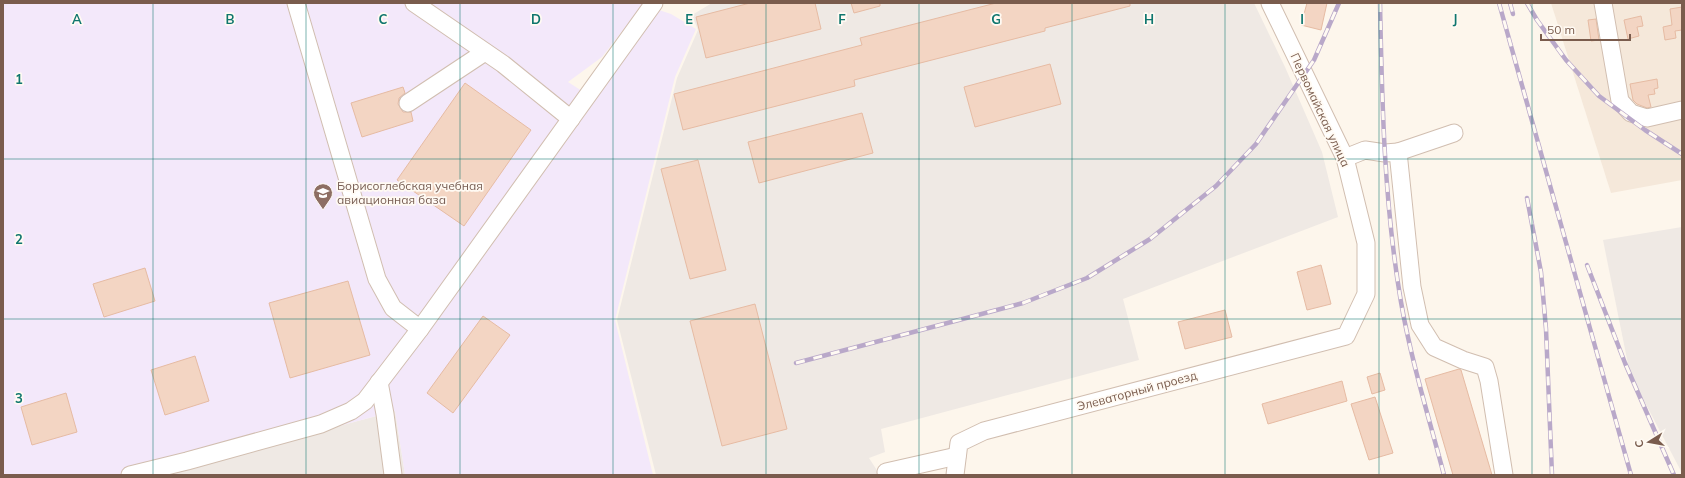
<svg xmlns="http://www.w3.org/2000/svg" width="1685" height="478" viewBox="0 0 1685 478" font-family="Mulish,sans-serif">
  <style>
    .residential { fill: #f5e8da }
    .industrial { fill: #efe9e4 }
    .education { fill: #f3e8fa }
    .building { fill: #f3d5c3; stroke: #e6bba3 }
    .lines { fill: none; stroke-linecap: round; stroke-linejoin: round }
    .minor-casing { stroke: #d1beb0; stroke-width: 19 }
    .minor { stroke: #fff; stroke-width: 17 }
    .rail-casing { stroke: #b9a8c9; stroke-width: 4.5 }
    .rail { stroke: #fffaf3; stroke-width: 3; stroke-dasharray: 9; stroke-linecap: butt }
    .grid { fill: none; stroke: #0f766e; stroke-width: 1; stroke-opacity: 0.55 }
    .labels { text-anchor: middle; stroke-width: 3.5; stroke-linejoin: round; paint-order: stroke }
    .street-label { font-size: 12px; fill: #7a5c4d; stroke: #fffaf3 }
    .education-label { font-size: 12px; fill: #785e54; stroke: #fffaf3; text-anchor: start }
    .grid-label { font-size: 13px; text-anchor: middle; font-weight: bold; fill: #0f766e; stroke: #fffaf3; stroke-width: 3.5; stroke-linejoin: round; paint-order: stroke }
  </style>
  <rect width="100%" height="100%" fill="#fdf6ec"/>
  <polygon class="residential" points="1551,3 1682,3 1682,180 1611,193"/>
  <g class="industrial">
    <polygon points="712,3 1254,3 1285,67 1322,152 1338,217 1123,299 1139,360 881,429 885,452 869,458 880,475 656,475 617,320 677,78 698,30 692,15"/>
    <polygon points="1682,227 1682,473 1630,374 1603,240"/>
    <polygon points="395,411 405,475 158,475"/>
  </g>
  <polygon class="education" points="3,3 644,3 602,57 568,82 582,91 659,10 671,14 696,29 675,77 615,320 653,475 405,475 395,411 158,475 3,475"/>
  <g class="building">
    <polygon points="750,3 815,3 821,29 706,58 696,17"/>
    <polygon points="851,3 880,3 880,6 854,13"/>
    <polygon points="996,3 1130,3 1130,6 1045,28 1045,31 854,80 855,86 683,130 674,94 862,45 860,38"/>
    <polygon points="1307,3 1327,3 1321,30 1301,25"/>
    <polygon points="1682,7 1682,30 1675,31 1676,38 1665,40 1663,27 1672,25 1670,9"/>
    <polygon points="1641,16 1643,26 1637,27 1639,36 1628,39 1624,20"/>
    <polygon points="1596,19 1599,40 1591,41 1588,20"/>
    <polygon points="1050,64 1061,104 975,127 964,87"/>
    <polygon points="1657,79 1658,88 1654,89 1655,94 1648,95 1651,107 1647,108 1637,104 1633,100 1630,84"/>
    <polygon points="465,83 531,130 464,226 397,180"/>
    <polygon points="403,87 405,93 399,98 398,104 403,112 411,112 413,121 362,137 351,103"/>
    <polygon points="862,113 873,153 759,183 748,142"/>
    <polygon points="698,160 726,270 690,279 661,169"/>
    <polygon points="1321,265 1331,304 1307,310 1297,272"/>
    <polygon points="145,268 155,301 104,317 93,284"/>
    <polygon points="348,281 370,355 290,378 269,303"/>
    <polygon points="755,304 787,429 722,446 690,321"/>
    <polygon points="1225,310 1232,337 1185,349 1178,322"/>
    <polygon points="483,316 510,335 453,413 427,393"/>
    <polygon points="195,356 209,401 165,415 151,370"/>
    <polygon points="1459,369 1461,370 1492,475 1453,475 1425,379"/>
    <polygon points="1380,373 1385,390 1372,394 1367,377"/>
    <polygon points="1342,381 1347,401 1268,424 1262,404"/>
    <polygon points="66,393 77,432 32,445 21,407"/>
    <polygon points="1375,397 1393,453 1369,460 1351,404"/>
  </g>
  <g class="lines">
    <defs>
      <g id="minor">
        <polyline points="296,3 377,279 393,308 420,329"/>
        <polyline points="414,3 503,64 571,119"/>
        <polyline points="1603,3 1620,101 1631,113 1647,118 1682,110"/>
        <polyline points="408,103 485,52"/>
        <polyline points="1398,152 1454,133"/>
        <polyline points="1345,158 1365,150 1385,153 1398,152 1412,287 1420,325 1434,347 1463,360 1485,367 1489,381 1504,475"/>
        <polyline points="379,382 385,414 393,475"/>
        <polyline points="886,472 957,456"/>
        <polyline points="130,475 187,461 321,424 351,411 365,401 420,329 654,3"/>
        <polyline points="955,475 959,443 984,431 1346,336 1366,294 1366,243 1345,158 1270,3"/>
      </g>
    </defs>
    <use href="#minor" class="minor-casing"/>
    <use href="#minor" class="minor"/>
    <defs>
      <g id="rail">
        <path d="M1380,3C1382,103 1384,203 1401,302C1411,360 1429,418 1444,475"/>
        <polyline points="1499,3 1631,475"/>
        <polyline points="1510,3 1513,14"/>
        <polyline points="1527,3 1537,20 1566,60 1599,96 1645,130 1682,154"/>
        <polyline points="1527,198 1541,272 1546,329 1552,475"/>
        <polyline points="1587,265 1625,363 1674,475"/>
        <polyline points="796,363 1023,303 1087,278 1150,239 1216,186 1256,144 1314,60 1339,3"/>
      </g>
    </defs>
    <use href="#rail" class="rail-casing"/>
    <use href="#rail" class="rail"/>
  </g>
  <path class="grid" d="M153,3V475M306,3V475M460,3V475M613,3V475M766,3V475M919,3V475M1072,3V475M1225,3V475M1379,3V475M1532,3V475M3,159H1682M3,319H1682"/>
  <defs>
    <symbol id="university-pin" viewBox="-11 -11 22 30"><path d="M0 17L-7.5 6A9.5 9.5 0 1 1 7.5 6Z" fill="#8d6e63" stroke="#fffaf3"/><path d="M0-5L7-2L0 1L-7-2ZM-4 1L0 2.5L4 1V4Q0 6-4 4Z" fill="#fff"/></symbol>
  </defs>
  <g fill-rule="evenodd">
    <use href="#university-pin" x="312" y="182" width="22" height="30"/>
  </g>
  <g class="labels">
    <g class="street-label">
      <text transform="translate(1320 110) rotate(65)" y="4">Первомайская улица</text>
      <text transform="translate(1137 391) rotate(-15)" y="4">Элеваторный проезд</text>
    </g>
    <g class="education-label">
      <text x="337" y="190">Борисоглебская учебная<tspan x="337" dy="14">авиационная база</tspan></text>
    </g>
  </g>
  <g class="grid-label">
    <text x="77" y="24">A</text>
    <text x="230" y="24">B</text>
    <text x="383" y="24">C</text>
    <text x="536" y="24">D</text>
    <text x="689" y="24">E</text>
    <text x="842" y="24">F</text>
    <text x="996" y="24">G</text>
    <text x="1149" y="24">H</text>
    <text x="1302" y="24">I</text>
    <text x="1455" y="24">J</text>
    <text x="19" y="84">1</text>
    <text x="19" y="244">2</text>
    <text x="19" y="403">3</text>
  </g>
  <rect width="1685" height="478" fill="none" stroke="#7a5c4d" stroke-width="8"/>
  <g transform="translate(1649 442) rotate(259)" stroke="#fffaf3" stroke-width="3" paint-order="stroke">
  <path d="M0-3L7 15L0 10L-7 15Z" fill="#7a5c4d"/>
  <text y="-6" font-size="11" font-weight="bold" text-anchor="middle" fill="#7a5c4d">С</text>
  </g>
  <path d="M1541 34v6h89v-6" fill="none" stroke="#7a5c4d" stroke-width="2"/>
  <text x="1547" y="34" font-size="12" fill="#7a5c4d" stroke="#fffaf3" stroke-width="3" paint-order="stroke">50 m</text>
</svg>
